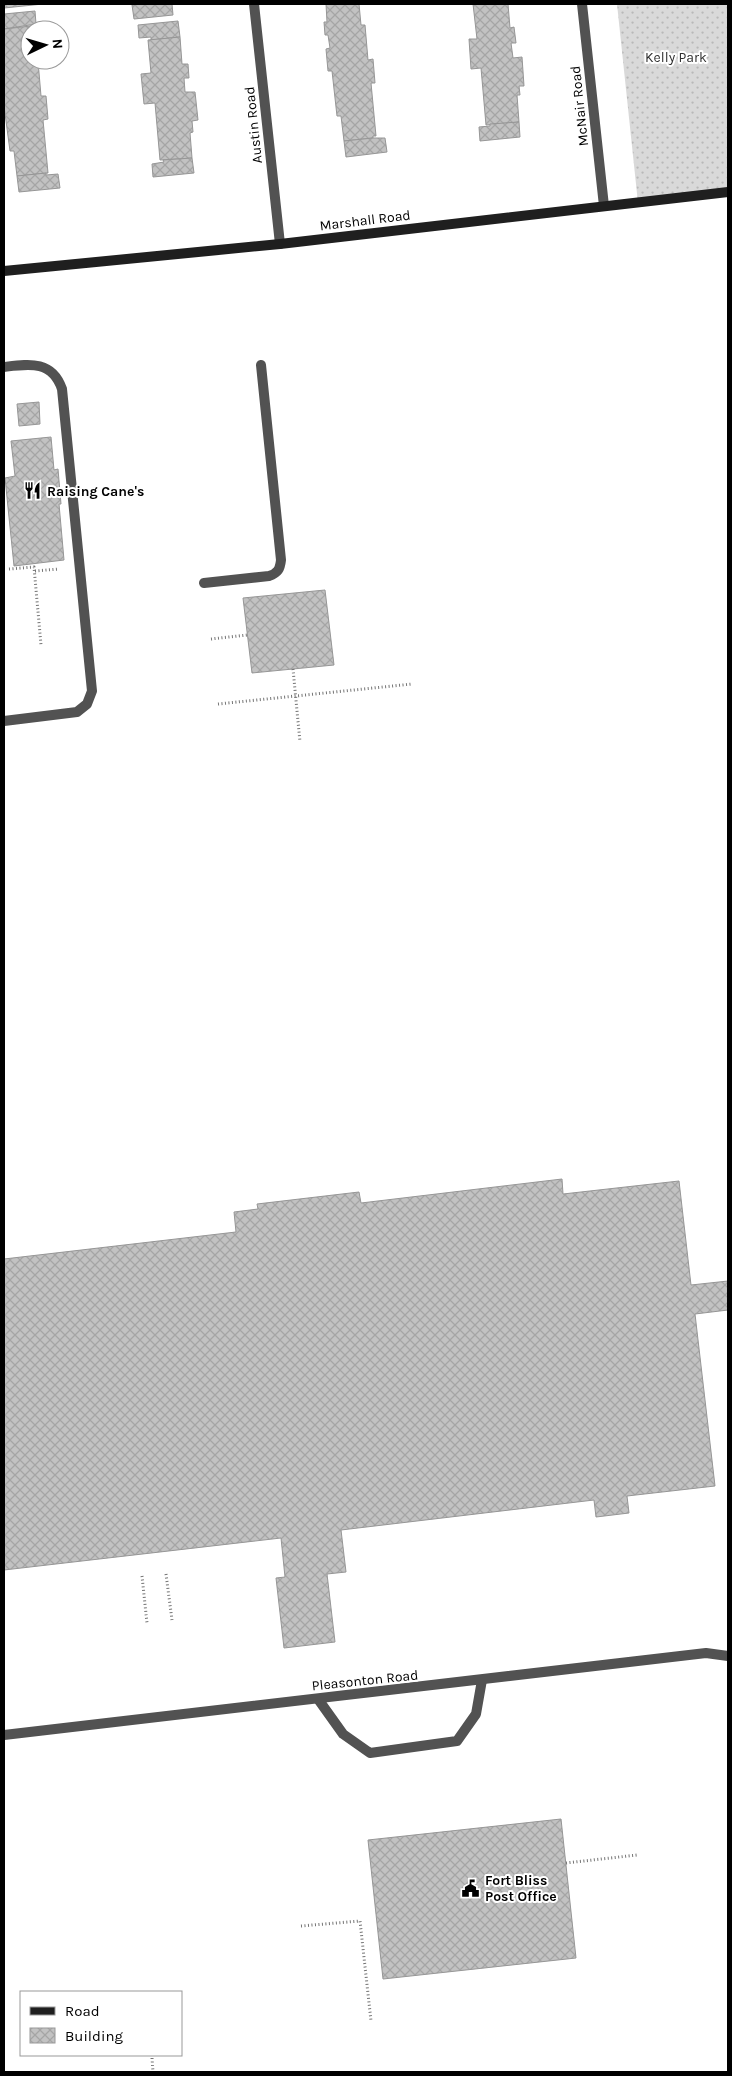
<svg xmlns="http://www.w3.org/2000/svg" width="732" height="2076" viewBox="0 0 732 2076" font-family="Karla,sans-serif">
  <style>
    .grass { fill: url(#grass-dots) }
    .building { fill: url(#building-cross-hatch); stroke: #969696 }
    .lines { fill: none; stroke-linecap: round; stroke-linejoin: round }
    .path { stroke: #747474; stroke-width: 3; stroke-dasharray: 1 2.5; stroke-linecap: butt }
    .lane { stroke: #525252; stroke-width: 10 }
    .street { stroke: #525252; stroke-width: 10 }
    .secondary { stroke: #1f1f1f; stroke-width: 10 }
    .labels { text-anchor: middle; stroke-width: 4; stroke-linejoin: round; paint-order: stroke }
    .park-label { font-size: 14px; fill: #303030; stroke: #fff }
    .street-label { font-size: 14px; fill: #000; stroke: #fff }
    .poi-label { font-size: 14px; font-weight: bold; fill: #000; stroke: #fff; text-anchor: start }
  </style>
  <defs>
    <pattern id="grass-dots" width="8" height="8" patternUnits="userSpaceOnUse" patternTransform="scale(1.25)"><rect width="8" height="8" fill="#d9d9d9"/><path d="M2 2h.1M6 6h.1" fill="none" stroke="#b8b8b8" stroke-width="1.8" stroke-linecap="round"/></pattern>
    <pattern id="building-cross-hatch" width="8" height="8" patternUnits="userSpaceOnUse" patternTransform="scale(1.25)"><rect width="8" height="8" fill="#c2c2c2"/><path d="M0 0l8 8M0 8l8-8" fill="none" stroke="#a5a5a5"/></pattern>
  </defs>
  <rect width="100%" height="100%" fill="#fff"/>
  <polygon class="grass" points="617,4 728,4 728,192 638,203"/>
  <g class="building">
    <polygon points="4,4 43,4 4,8"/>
    <polygon points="144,4 172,4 173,15 134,19 132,5"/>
    <polygon points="326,4 359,4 361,25 365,25 368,60 373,59 375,83 371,83 376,136 373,136 373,138 344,141 341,116 337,116 332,71 328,71 326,49 330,48 328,35 325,35 324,22 327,22"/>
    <polygon points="473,4 508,4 510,28 514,27 516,43 511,43 513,58 522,57 524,86 519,86 520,95 517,95 519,122 486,125 481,68 471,69 469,39 477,39"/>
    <polygon points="35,11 36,24 4,29 4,14"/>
    <polygon points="178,21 180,37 151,40 151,37 139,38 138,25"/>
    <polygon points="31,26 30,60 38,61 41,96 46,96 48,119 43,120 48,173 17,176 14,151 10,151 4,106 4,29"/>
    <polygon points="180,37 182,64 188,64 189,78 184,78 185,92 195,92 198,120 192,121 193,132 190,133 192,158 160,160 155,103 144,104 141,74 151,73 148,40"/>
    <polygon points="519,122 520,137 480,141 479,127 490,126 490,124"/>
    <polygon points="373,138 385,138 387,152 346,157 344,141"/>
    <polygon points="192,158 194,173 153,177 152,164 164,162 163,160"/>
    <polygon points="46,173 46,175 58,174 60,188 19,192 17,176"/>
    <polygon points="39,402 40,424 19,426 17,404"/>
    <polygon points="51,437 54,470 58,469 61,504 59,504 64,560 14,566 5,478 15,476 11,441"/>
    <polygon points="325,590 334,665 252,673 243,598"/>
    <polygon points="562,1179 563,1194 679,1181 691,1285 728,1281 728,1310 695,1314 715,1486 627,1496 629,1513 596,1517 594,1500 341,1530 346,1572 327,1574 335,1642 284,1648 276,1578 285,1577 281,1538 4,1570 4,1259 236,1232 234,1212 258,1209 257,1204 359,1192 361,1203"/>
    <polygon points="561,1819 576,1958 383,1979 368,1840"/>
  </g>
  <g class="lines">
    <g class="path">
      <polyline points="9,569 34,567 41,645"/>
      <polyline points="35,571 59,569"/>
      <polyline points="211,639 247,635"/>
      <polyline points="293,669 300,742"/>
      <polyline points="218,704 412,684"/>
      <polyline points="166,1574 172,1620"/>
      <polyline points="142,1576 147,1623"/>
      <polyline points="566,1863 637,1855"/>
      <polyline points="301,1926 360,1921 371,2021"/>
      <polyline points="152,2058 153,2072"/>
    </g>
    <g class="lane">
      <path d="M4,367C29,364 52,360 62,389L92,691L87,704L77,712L4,721"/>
      <path d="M204,583L269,576C278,573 280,569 281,560L261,365"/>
      <polyline points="318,1699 343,1734 370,1753 457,1741 476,1714 482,1680"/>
    </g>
    <g class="street">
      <polyline points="254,4 280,244"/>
      <polyline points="582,4 604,206"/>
      <polyline points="4,1735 706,1653 728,1656"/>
    </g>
    <polyline class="secondary" points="4,271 280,244 728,192"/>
  </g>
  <defs>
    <symbol id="restaurant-bare" viewBox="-9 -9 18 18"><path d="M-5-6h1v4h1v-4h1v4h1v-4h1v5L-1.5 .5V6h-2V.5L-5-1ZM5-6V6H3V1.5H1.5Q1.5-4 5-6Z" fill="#000" stroke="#fff" stroke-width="2.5" paint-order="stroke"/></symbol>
    <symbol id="civic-bare" viewBox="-9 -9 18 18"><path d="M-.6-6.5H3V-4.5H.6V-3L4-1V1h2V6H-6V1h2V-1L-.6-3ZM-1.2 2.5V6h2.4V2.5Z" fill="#000" stroke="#fff" stroke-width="2.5" paint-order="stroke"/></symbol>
  </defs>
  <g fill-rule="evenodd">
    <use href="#restaurant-bare" x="20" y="478" width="25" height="25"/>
    <use href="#civic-bare" x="458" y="1876" width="25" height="25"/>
  </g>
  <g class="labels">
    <g class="park-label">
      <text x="676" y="62">Kelly Park</text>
    </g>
    <g class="street-label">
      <text transform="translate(579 106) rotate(-96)" y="5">McNair Road</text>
      <text transform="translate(253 125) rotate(-96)" y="5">Austin Road</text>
      <text transform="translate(365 220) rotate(-7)" y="5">Marshall Road</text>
      <text transform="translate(365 1680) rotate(-6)" y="5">Pleasonton Road</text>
    </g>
    <g class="poi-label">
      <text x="47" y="496">Raising Cane's</text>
      <text x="485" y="1885">Fort Bliss<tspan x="485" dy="16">Post Office</tspan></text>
    </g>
  </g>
  <rect width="732" height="2076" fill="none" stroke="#000000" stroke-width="10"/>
  <rect x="20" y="1991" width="162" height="65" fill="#ffffff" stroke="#999999"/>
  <rect x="30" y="2007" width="25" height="8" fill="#1f1f1f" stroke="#999999"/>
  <text x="65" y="2016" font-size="15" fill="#000000">Road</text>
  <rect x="30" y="2028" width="25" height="15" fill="url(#building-cross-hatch)" stroke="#999999"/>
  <text x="65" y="2041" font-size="15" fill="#000000">Building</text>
  <g transform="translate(45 45) rotate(85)"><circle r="24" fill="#ffffff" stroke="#999999"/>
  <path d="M0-4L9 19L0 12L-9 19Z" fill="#000000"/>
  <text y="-8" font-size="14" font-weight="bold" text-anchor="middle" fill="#000000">N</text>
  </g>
</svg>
